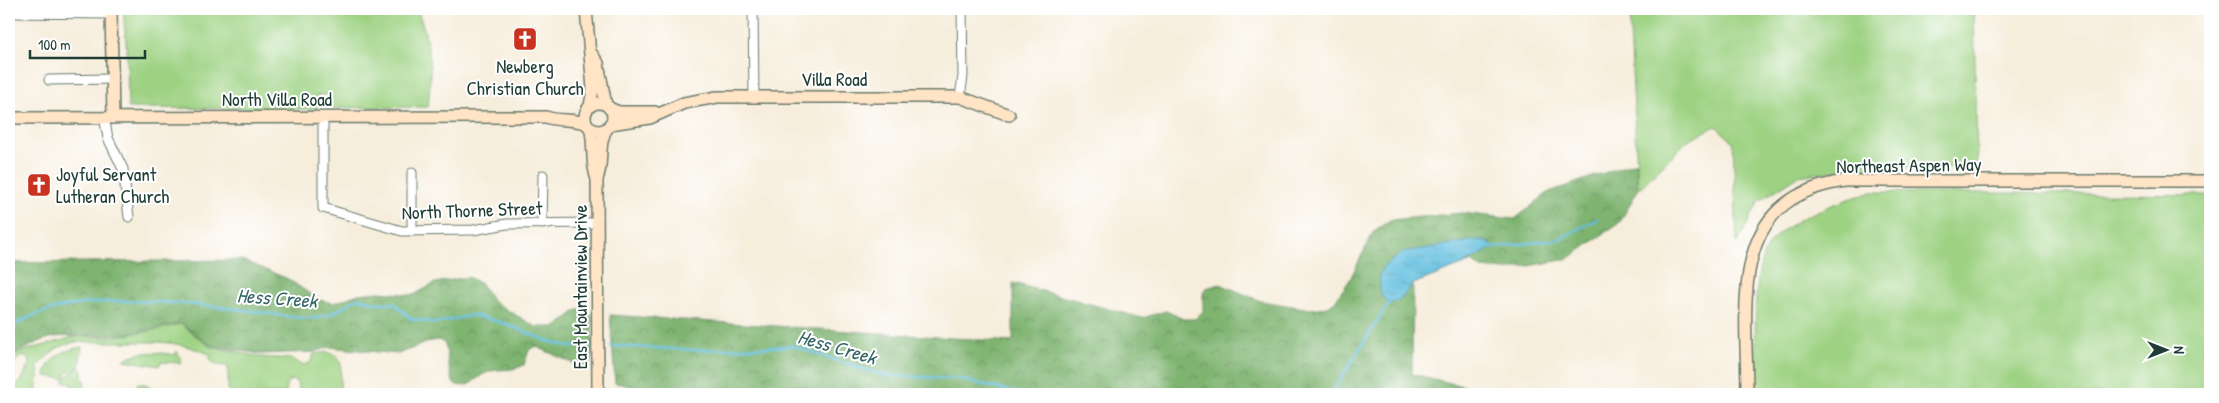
<svg xmlns="http://www.w3.org/2000/svg" width="2219" height="403" viewBox="0 0 2219 403" font-family="'Patrick Hand',sans-serif">
  <style>
    .grass { fill: #9dd282; stroke: #5e885b }
    .forest { fill: url(#forest-crowns); stroke: #4e7852 }
    .garden { fill: url(#garden-dots); stroke: #5e885b }
    .water { fill: url(#water-ripples); stroke: #407e8a }
    .lines { fill: none; stroke-linecap: round; stroke-linejoin: round }
    .stream { stroke: #61bedf; stroke-width: 2.5 }
    .street-casing { stroke: #6a7b6e; stroke-width: 11 }
    .secondary-casing { stroke: #6a7b6e; stroke-width: 14 }
    .street { stroke: #fff; stroke-width: 9 }
    .secondary { stroke: #ffe4c6; stroke-width: 11 }
    .labels { text-anchor: middle; stroke-width: 4; stroke-linejoin: round; paint-order: stroke }
    .poi-label { font-size: 19px; fill: #1f3d34; stroke: #fff }
    .street-label { font-size: 19px; fill: #1f3d34; stroke: #fff }
    .water-label { font-size: 20px; font-style: italic; fill: #336467; stroke: #fff }
  </style>
  <defs>
    <pattern id="forest-crowns" width="20" height="18" patternUnits="userSpaceOnUse" patternTransform="scale(1.25)"><rect width="20" height="18" fill="#7eb470"/><path d="M2 6a3 3 0 1 1 6 0M12 15a3 3 0 1 1 6 0" fill="none" stroke="#67945d"/></pattern>
    <pattern id="garden-dots" width="8" height="8" patternUnits="userSpaceOnUse" patternTransform="scale(1.25)"><rect width="8" height="8" fill="#9dd282"/><path d="M2 2h.1M6 6h.1" fill="none" stroke="#7fac6b" stroke-width="1.8" stroke-linecap="round"/></pattern>
    <pattern id="water-ripples" width="26" height="14" patternUnits="userSpaceOnUse" patternTransform="scale(1.25)"><rect width="26" height="14" fill="#61bedf"/><path d="M2 4q2-2 4 0t4 0M15 11q2-2 4 0t4 0" fill="none" stroke="#4f9cb6"/></pattern>
  </defs>
  <rect width="100%" height="100%" fill="#fff"/>
  <filter id="ink" filterUnits="userSpaceOnUse"><feTurbulence type="fractalNoise" baseFrequency=".02" numOctaves="2"/><feDisplacementMap in="SourceGraphic" scale="10" xChannelSelector="R" yChannelSelector="G"/><feConvolveMatrix kernelMatrix="1 2 1 2 8 2 1 2 1" color-interpolation-filters="sRGB"/></filter>
  <filter id="wash" filterUnits="userSpaceOnUse"><feTurbulence type="fractalNoise" baseFrequency=".0096" numOctaves="4" result="noise"/><feDisplacementMap in="SourceGraphic" scale="20" xChannelSelector="R" yChannelSelector="G"/><feGaussianBlur stdDeviation="1.12" result="paint"/><feColorMatrix in="noise" values="0 0 0 0 0 0 0 0 0 0 0 0 0 0 0 0 0 1.4 0 .05"/><feComposite in="paint" operator="in"/></filter>
  <g filter="url(#wash)">
    <rect width="100%" height="100%" fill="#f6eddb"/>
    <g class="grass">
      <path d="M123,9H417C431,43 432,71 428,107L330,108L329,95H317V109L128,108L127,53Z"/>
      <polygon points="1629,9 1974,9 1977,167 1847,169 1798,176 1759,201 1737,244 1733,142 1716,126 1688,140 1638,190"/>
      <path d="M1872,192L2210,195V394H1757C1757,360 1748,263 1772,240C1795,216 1841,201 1872,192Z"/>
      <path d="M181,324L209,346L260,357L293,359L302,365L310,363L314,354L328,352L338,357L341,365L340,394H297L299,391L297,382L291,380L286,384V391L289,394H228V366L216,365L209,359L211,355C194,347 172,342 154,342H74L57,348L37,366L39,372L36,394H9V378L14,386L21,382L30,361L25,356L19,358L9,368V355L74,337H110L151,331Z"/>
      <path d="M82,347L79,367L68,372L64,379L45,376C48,357 64,350 82,347Z"/>
      <path d="M177,351L182,363L161,362L159,366L124,360C137,350 160,352 175,355Z"/>
    </g>
    <g class="forest">
      <polygon points="1636,162 1638,190 1620,222 1568,259 1506,270 1481,268 1472,261 1413,284 1412,374 1498,394 670,394 615,383 610,315 1013,342 1013,283 1142,318 1166,311 1183,319 1195,319 1203,311 1203,294 1206,288 1220,284 1261,301 1311,309 1327,307 1335,301 1349,281 1374,231 1390,220 1461,213 1515,219 1549,192"/>
      <path d="M242,260L288,279L319,300L334,303L358,294L378,292L414,295L435,283L468,277L481,284L494,302L536,327H556L577,310H587L592,316V361L587,365L579,366L535,346L529,350L524,365C508,373 498,367 486,373C473,379 470,390 454,384C448,372 448,357 445,344L439,340L431,341L398,354L329,347L315,352L260,354L209,345L181,323C157,328 134,334 109,335C91,336 73,335 55,337C38,339 25,352 9,353V263Z"/>
    </g>
    <g class="garden">
      <path d="M79,367L82,370V379L85,380L83,394H70L72,383L63,382C68,375 72,373 79,367Z"/>
      <polygon points="138,383 149,385 149,387 185,394 136,394"/>
    </g>
    <polygon class="water" points="1476,240 1486,241 1494,247 1462,265 1413,284 1400,300 1389,304 1381,295 1379,277 1384,266 1403,252"/>
    <g class="lines">
      <g class="stream">
        <polyline points="1491,248 1560,239 1597,219"/>
        <path d="M9,328C72,287 180,303 252,311C270,313 299,320 316,318C333,315 343,308 357,298L377,303H394L411,319L436,323L474,315L506,324L545,340L569,347L591,346"/>
        <polyline points="611,346 697,350 793,346 882,375 959,379 1023,394"/>
        <polyline points="1331,394 1390,301"/>
      </g>
    </g>
  </g>
  <g filter="url(#ink)">
    <g class="lines">
      <defs>
        <g id="street">
          <polyline points="753,9 754,97"/>
          <polyline points="9,13 111,14"/>
          <polyline points="49,80 113,79"/>
          <polyline points="960,97 963,76 962,9"/>
          <polyline points="104,117 108,138 123,169 129,217"/>
          <polyline points="323,117 323,208 402,231 473,230 507,224 597,223"/>
          <polyline points="412,173 412,231"/>
          <polyline points="542,224 543,175"/>
        </g>
        <g id="secondary">
          <polyline points="111,9 113,118"/>
          <polyline points="586,9 593,89 590,106"/>
          <polyline points="591,53 598,63 606,105"/>
          <circle cx="599" cy="117" r="14"/>
          <polyline points="609,108 619,112 655,112"/>
          <path d="M9,118L546,117C559,122 574,118 587,124"/>
          <polyline points="610,124 650,118 684,103 717,97 960,97 1009,115"/>
          <path d="M590,127C595,144 590,162 597,179L598,394"/>
          <path d="M597,179C604,162 597,144 607,128"/>
          <path d="M1747,394C1747,303 1726,198 1845,181H2210"/>
        </g>
      </defs>
      <use href="#street" class="street-casing"/>
      <use href="#secondary" class="secondary-casing"/>
      <use href="#street" class="street"/>
      <use href="#secondary" class="secondary"/>
    </g>
  </g>
  <defs>
    <symbol id="church-square" viewBox="-11 -11 22 22"><rect x="-9" y="-9" width="18" height="18" rx="4" fill="#c8321e" stroke="#fff"/><path d="M-1.2-6h2.4v3.5h3.3v2.4h-3.3V6h-2.4V-.1h-3.3v-2.4h3.3Z" fill="#fff"/></symbol>
  </defs>
  <g fill-rule="evenodd">
    <use href="#church-square" x="511" y="25" width="28" height="28"/>
    <use href="#church-square" x="25" y="171" width="28" height="28"/>
  </g>
  <g class="labels">
    <g class="poi-label">
      <text x="525" y="73">Newberg<tspan x="525" dy="22">Christian Church</tspan></text>
      <text x="56" y="181" text-anchor="start">Joyful Servant<tspan x="56" dy="22">Lutheran Church</tspan></text>
    </g>
    <g class="street-label">
      <text x="834" y="86">Villa Road</text>
      <text x="277" y="106">North Villa Road</text>
      <text transform="translate(1909 165) rotate(-1)" y="7">Northeast Aspen Way</text>
      <text transform="translate(472 210) rotate(-2)" y="7">North Thorne Street</text>
      <text transform="translate(580 287) rotate(-90)" y="7">East Mountainview Drive</text>
    </g>
    <g class="water-label">
      <text transform="translate(277 298) rotate(4)" y="7">Hess Creek</text>
      <text transform="translate(837 347) rotate(16)" y="7">Hess Creek</text>
    </g>
  </g>
  <rect width="2219" height="403" fill="none" stroke="#fff" stroke-width="30"/>
  <g transform="translate(2166 350) rotate(90)" stroke="#ffffff" stroke-width="4" paint-order="stroke">
  <path d="M0-4L9 19L0 12L-9 19Z" fill="#1f3d34"/>
  <text y="-8" font-size="14" font-weight="bold" text-anchor="middle" fill="#1f3d34">N</text>
  </g>
  <path d="M30 50v8h115v-8" fill="none" stroke="#1f3d34" stroke-width="2.5"/>
  <text x="38" y="50" font-size="15" fill="#1f3d34" stroke="#ffffff" stroke-width="4" paint-order="stroke">100 m</text>
</svg>
